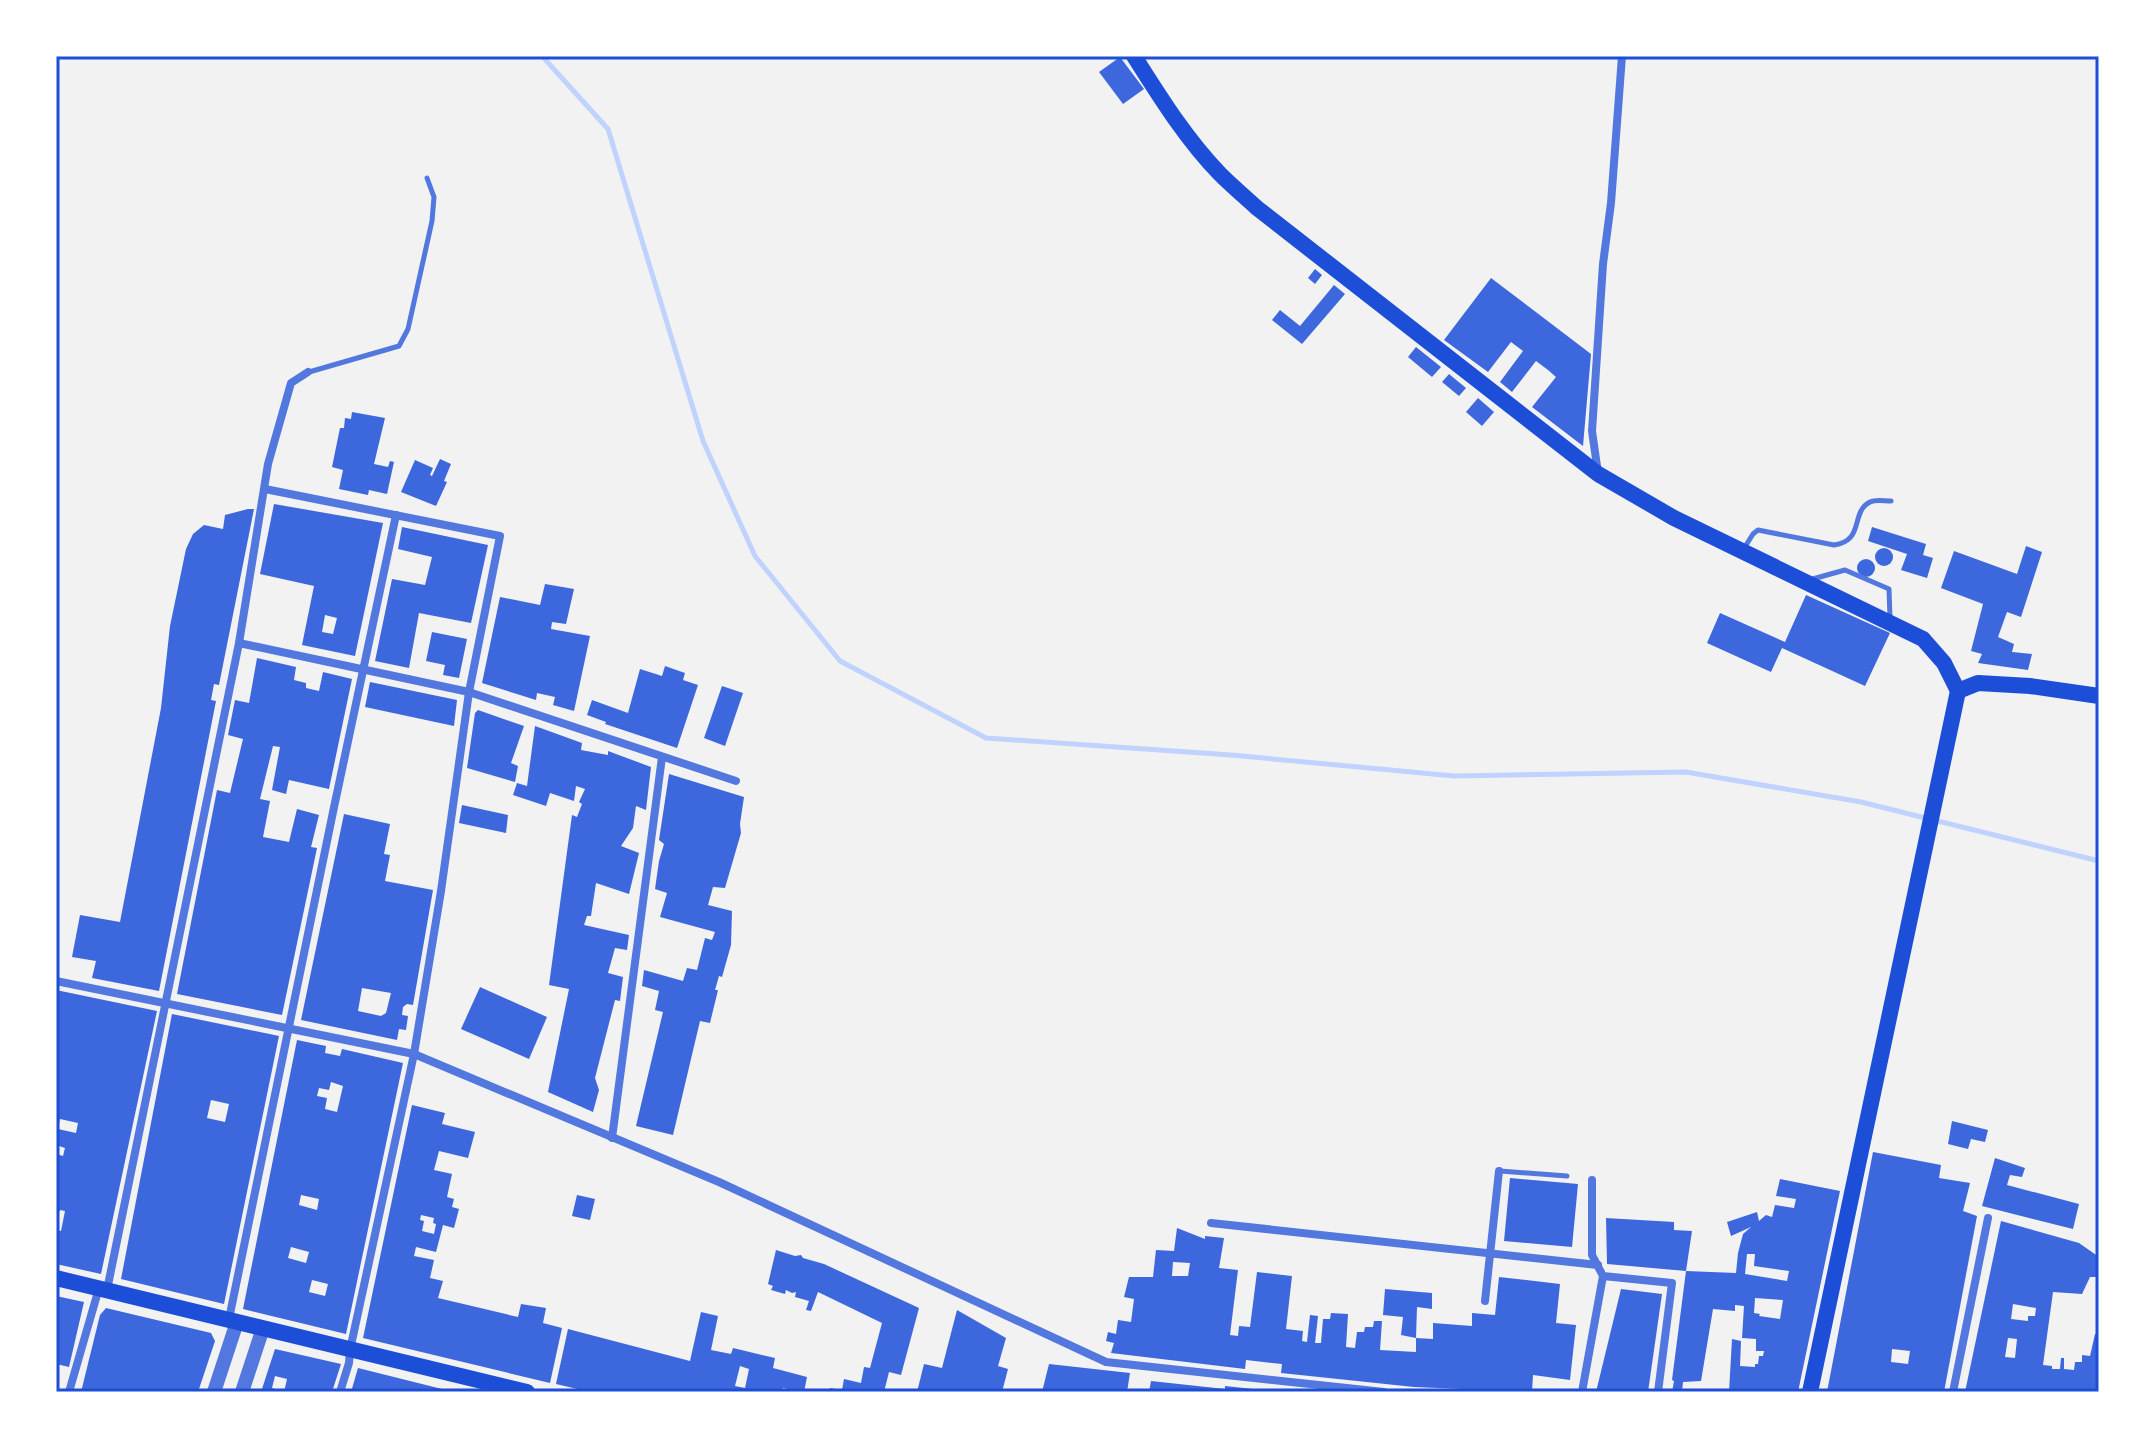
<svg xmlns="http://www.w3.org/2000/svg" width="2155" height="1448" viewBox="0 0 2155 1448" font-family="'Work Sans',sans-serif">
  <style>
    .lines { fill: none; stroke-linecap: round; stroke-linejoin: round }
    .stream { stroke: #bfd3fe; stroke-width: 5 }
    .building { fill: #3d67dc; fill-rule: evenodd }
    .service { stroke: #5277de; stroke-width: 5 }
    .minor { stroke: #5277de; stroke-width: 8 }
    .tertiary { stroke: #5277de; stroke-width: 14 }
    .secondary { stroke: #1d4ed8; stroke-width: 16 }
    .neatline { fill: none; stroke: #1d4ed8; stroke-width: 3 }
  </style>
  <rect width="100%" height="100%" fill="#f2f2f2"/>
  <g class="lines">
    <polyline class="stream" points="542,56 608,129 703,441 755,556 840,661 986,738 1231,755 1454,776 1686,772 1861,802 2099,861"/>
  </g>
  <g class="building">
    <polygon points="1120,57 1144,89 1123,104 1099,72"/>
    <polygon points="1315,269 1322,275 1315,284 1308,278"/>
    <polygon points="1491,278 1591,354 1583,446 1532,407 1556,377 1548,370 1536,361 1512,392 1500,382 1523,351 1511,342 1488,372 1444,340"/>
    <polygon points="1334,285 1345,294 1302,344 1272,320 1280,310 1300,326"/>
    <polygon points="1416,347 1441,367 1432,377 1408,357"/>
    <polygon points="1449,374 1466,388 1459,396 1442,382"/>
    <polygon points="1478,398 1494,412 1482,426 1466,412"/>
    <polygon points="352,412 385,418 374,464 388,467 390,461 394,462 387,494 369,490 368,495 339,489 343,470 332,467 340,428 344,428 345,418 351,419"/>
    <polygon points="440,459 451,464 444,481 447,482 436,506 401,492 415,460 433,468 430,475 432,476"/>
    <path d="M274,504L383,523L355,656L302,645L314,586L260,574ZM325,615L337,618L333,634L322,632Z"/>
    <polygon points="248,509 254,509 219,685 214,684 211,700 216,701 159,991 92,978 96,961 72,957 80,915 120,922 161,708 170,626 186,549 193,534 204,525 223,529 225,515"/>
    <polygon points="402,527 488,545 471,623 419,613 409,668 375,661 392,579 425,585 432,557 398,549"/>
    <polygon points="1872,527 1926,544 1923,555 1933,558 1927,578 1901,570 1907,554 1868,541"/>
    <polygon points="2026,546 2042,552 2021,617 2007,612 1998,637 2014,644 2012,652 2032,654 2028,670 1978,663 1982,654 1971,651 1983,604 1941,588 1954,551 2017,574"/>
    <circle cx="1884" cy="557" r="9"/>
    <circle cx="1866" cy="568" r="9"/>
    <polygon points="545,584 574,589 566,624 552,622 551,629 590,636 574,711 553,705 555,697 537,693 536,700 482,683 500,597 540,605"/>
    <polygon points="1806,595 1890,633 1865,686 1782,648 1771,672 1707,643 1720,613 1785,642"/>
    <polygon points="432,632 467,639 459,678 443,675 445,665 426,661"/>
    <polygon points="257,658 296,667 294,680 306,683 306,688 319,691 323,672 352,679 329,789 289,780 286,794 272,790 280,747 273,746 260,799 270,801 263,837 289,842 297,809 319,815 311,847 317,848 282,1015 177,994 217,790 230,793 243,739 228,735 235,700 249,703"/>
    <polygon points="665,666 685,673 683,680 698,685 677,748 605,724 606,722 587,715 592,700 628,713 640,669 662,676"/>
    <polygon points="370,682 457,700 454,726 365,707"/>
    <polygon points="722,686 743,693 725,746 704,738"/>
    <polygon points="478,710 524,726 511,763 518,766 515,782 467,768 475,713"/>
    <polygon points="535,726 582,743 581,750 608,755 608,751 651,767 646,810 636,806 633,828 621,846 639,853 629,894 596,883 591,916 587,916 584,925 629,935 627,950 615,948 608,973 623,977 620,1001 615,1000 595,1078 599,1090 593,1112 548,1092 569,989 549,985 572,815 577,817 582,804 579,802 585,789 576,786 574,801 550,793 546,806 513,795 517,783 527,786"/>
    <polygon points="669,774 744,797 740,824 741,833 725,888 713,887 708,905 732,911 731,945 722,977 719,976 715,990 718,990 710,1023 700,1021 673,1135 636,1126 663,1012 655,1010 659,991 642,986 644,970 683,981 687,968 697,970 705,938 712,940 715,932 660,917 667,893 655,889 659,861 664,844 659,840"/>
    <polygon points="462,805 508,815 506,833 459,823"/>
    <path d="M344,814L390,824L384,854L390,855L385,881L433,890L413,1005L407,1004L403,1007L402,1015L408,1016L406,1030L399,1029L397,1040L301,1020ZM362,988L391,993L386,1013L381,1016L358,1011Z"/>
    <polygon points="480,987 547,1017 529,1059 461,1029"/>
    <path d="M56,990L157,1011L101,1274L56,1264V1230L61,1231L65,1211L60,1210L56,1221V1154L63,1156L65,1148L56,1145ZM60,1119L78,1123L76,1133L58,1129Z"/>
    <path d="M172,1014L279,1036L224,1304L121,1279ZM211,1100L229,1104L225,1122L207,1118Z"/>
    <path d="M297,1040L326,1046L325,1053L340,1056L342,1049L403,1063L346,1334L243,1309ZM331,1082L343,1086L337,1112L325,1109L327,1098L317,1096L319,1088L329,1090ZM301,1195L319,1199L317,1210L299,1205ZM291,1247L309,1252L306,1263L288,1258ZM312,1280L328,1284L325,1296L309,1292Z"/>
    <path d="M412,1105L445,1113L442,1124L475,1132L468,1158L439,1151L434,1170L452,1174L447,1197L454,1199L452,1207L459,1209L454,1228L443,1225L436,1252L416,1247L414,1256L434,1260L430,1278L443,1281L438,1298L518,1317L521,1304L546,1308L543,1323L562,1328L550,1383L363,1338ZM421,1215L434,1218L433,1223L436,1224L434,1234L422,1231L424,1221L420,1220Z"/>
    <polygon points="1952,1121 1988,1130 1985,1142 1971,1139 1968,1149 1948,1144"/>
    <path d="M1873,1152L1941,1165L1939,1178L1970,1183L1963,1211L1977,1216L1944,1392H1827ZM1892,1349L1910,1351L1908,1364L1891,1362Z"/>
    <polygon points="1995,1158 2025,1168 2022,1177 2010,1175 2007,1185 2079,1204 2073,1229 1982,1206"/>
    <polygon points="1510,1178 1578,1184 1572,1247 1504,1241"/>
    <path d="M1780,1179L1840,1191L1798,1392H1729L1732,1339L1741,1341L1740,1366L1755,1367V1364H1758L1759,1356H1763L1764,1351H1756V1339L1742,1338L1744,1306L1735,1305V1311L1713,1309L1701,1381L1683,1382L1682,1392H1672L1674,1381L1672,1380L1686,1271L1736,1273L1738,1253L1743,1234L1751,1227L1731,1236L1727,1222L1757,1212L1759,1221L1766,1215L1772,1217L1775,1205L1794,1208L1796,1199L1776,1196ZM1747,1254H1755L1754,1266L1789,1271L1787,1281L1745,1274ZM1755,1298L1783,1300L1780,1319L1759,1316L1760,1314L1754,1313Z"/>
    <polygon points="577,1195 595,1199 590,1220 572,1216"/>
    <polygon points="1606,1218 1674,1222 1674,1230 1692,1231 1686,1271 1607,1264"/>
    <path d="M2001,1221L2079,1243L2099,1257V1277H2090L2082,1294L2053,1292L2043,1365L2052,1366V1369H2060L2061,1358H2064V1369L2074,1370L2075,1362H2082V1355L2090,1356L2095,1334H2099V1392H1965ZM2013,1304L2036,1308L2035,1316H2028V1321L2011,1319ZM2008,1338L2017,1339L2015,1358L2005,1357Z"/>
    <path d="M1177,1228L1205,1239V1236L1224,1238L1219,1268L1238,1270L1230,1335L1238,1336L1239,1326L1250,1327L1257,1272L1292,1276L1286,1329L1303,1331L1302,1341L1307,1342L1310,1315L1318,1316L1315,1343H1321L1323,1319H1330L1331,1313L1348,1314L1346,1347L1355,1348L1357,1332H1364L1365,1327H1373L1374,1321H1382L1380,1350L1416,1352V1338L1401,1335L1403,1317L1383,1315L1385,1289L1432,1293V1309L1417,1307L1416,1338L1433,1339V1323L1472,1326V1313L1495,1315L1499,1277L1560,1284L1556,1323L1576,1325L1570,1380L1533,1375L1532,1392L1414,1387L1281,1373L1282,1364L1246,1360L1245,1369L1111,1353L1114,1343L1106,1341L1108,1332L1116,1334L1118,1320L1131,1322L1134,1299L1124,1297L1129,1277H1153L1156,1250L1174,1251ZM1173,1262L1190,1263L1188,1276H1172Z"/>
    <polygon points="776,1250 795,1256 801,1255 803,1258 824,1264 919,1308 901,1375 889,1372 884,1392 829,1392 830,1388 842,1390 844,1379 861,1383 864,1367 870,1368 882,1323 818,1292 811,1311 806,1310 809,1301 795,1297 796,1292 792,1293 786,1290 785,1294 771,1290 773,1286 768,1284"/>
    <polygon points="1621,1289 1662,1294 1648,1392 1596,1392"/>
    <polygon points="56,1296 84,1302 69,1367 56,1364"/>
    <polygon points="106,1308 211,1333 215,1341 198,1392 81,1392 100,1315"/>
    <polygon points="957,1310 1006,1338 998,1366 1008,1369 1002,1392 917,1392 924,1364 942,1368"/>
    <path d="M701,1312L718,1316L711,1350L731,1354L733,1348L775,1358L773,1368L807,1377L804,1392H787V1389L783,1388L782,1390L778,1389L777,1392H590L556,1384L568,1329L690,1361ZM740,1366L749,1369L745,1388L735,1386Z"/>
    <polygon points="275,1349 341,1364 332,1392 284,1392 287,1379 275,1376 272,1388 283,1392 261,1392"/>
    <polygon points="1049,1364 1130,1373 1127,1392 1042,1392"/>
    <polygon points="358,1368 450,1391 450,1392 351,1392"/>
    <polygon points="1151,1381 1225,1389 1225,1386 1263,1390 1263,1392 1149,1392"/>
  </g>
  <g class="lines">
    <g class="service">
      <polyline points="309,372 399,346 408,329 432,221 434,197 427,178"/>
      <path d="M1743,550L1753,534L1758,530L1834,545C1865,541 1850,512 1870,502C1876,499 1884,501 1891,501"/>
      <polyline points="1809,580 1845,570 1889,589 1890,618"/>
      <polyline points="1500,1171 1567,1176"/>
    </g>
    <g class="minor">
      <polyline points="1598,473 1592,431 1603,264 1611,203 1622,56"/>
      <polyline points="265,489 500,536 469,692 441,891 414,1054 350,1350 349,1363 340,1392"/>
      <polyline points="239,643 469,692 736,781"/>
      <polyline points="56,981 414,1054 719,1182 1106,1362 1384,1392"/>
      <polyline points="612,1138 662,757"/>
      <polyline points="1211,1223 1598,1265"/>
      <polyline points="1603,1276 1672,1283 1658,1392"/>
      <polyline points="107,1290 239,643 268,464 291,383 308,372"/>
      <polyline points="1485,1301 1499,1171"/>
      <polyline points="229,1319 333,812 396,515"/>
      <polyline points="69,1392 99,1288"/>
      <polyline points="1582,1392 1603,1276 1592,1255 1592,1180"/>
      <polyline points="1953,1392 1988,1218"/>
    </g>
    <g class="tertiary">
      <polyline points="214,1392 237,1322"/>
      <polyline points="242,1392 263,1328"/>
    </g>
    <g class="secondary">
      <path d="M1134,56C1160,97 1186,139 1220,174C1232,186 1245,197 1257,208L1598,474L1674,518L1923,639L1944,663L1958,691"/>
      <polyline points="1958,691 1978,683 2030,686 2099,696"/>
      <polyline points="56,1278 527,1392"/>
      <polyline points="1810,1392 1958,691"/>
    </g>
  </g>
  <rect width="2155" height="1448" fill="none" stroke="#ffffff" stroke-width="116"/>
  <rect x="58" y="58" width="2039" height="1332" class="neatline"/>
</svg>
